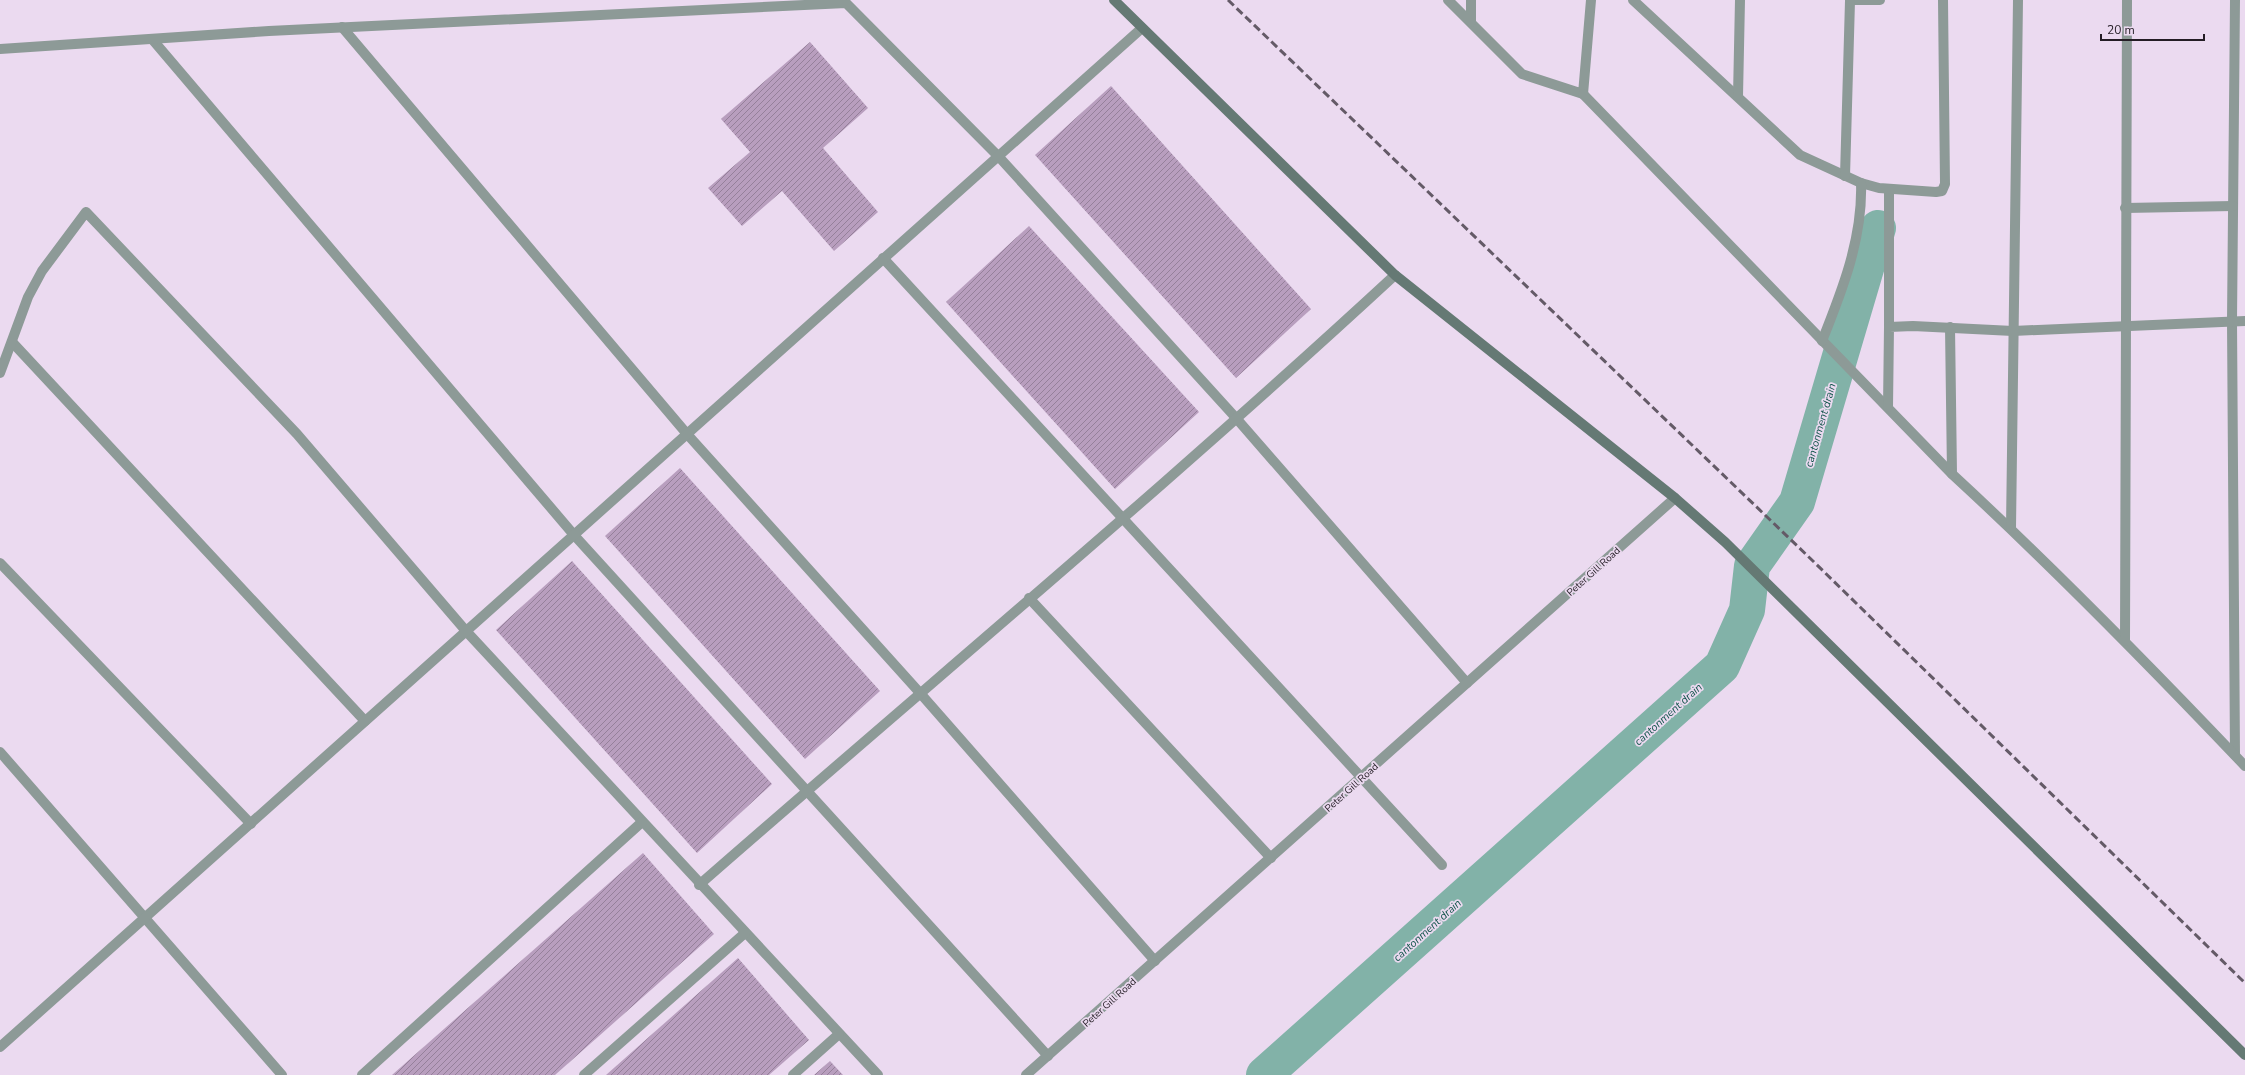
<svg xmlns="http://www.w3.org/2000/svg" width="2245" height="1075" viewBox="0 0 2245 1075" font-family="'Nunito Sans',sans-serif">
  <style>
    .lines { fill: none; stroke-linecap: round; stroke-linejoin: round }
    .canal { stroke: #82b2a8; stroke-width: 36 }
    .building { fill: url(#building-hatch) }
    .minor { stroke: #8d9a97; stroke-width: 10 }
    .secondary { stroke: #657974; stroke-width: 10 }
    .rail { stroke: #645a67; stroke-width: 3; stroke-dasharray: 8 4; stroke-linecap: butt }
    .labels { text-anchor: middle; stroke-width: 3.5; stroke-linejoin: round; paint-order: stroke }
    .street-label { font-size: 10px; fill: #241d25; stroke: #ebdaf0 }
    .water-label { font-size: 11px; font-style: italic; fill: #11544a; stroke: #ebdaf0 }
  </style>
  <defs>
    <pattern id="building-hatch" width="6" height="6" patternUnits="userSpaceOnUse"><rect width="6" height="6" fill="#b89ebe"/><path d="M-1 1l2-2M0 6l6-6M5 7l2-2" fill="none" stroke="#95809a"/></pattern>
  </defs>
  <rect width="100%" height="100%" fill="#ebdaf0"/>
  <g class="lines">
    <polyline class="canal" points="1264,1075 1722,666 1747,610 1752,566 1797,502 1878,228"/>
  </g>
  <g class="building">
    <polygon points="810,42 868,108 823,148 878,212 834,251 782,191 742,226 708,188 750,152 721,119"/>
    <polygon points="1111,86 1311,309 1236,378 1035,155"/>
    <polygon points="1029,226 1199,412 1115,489 946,302"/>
    <polygon points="680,468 880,691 805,759 605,536"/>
    <polygon points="572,561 772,784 697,853 496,630"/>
    <polygon points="643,853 714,934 555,1075 392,1075"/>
    <polygon points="738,958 809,1040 769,1075 606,1075"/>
    <polygon points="830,1061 843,1075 814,1075"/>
  </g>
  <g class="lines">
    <g class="minor">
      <polyline points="1448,0 1522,74 1583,94 1591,0"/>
      <polyline points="1633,0 1800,155 1861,183 1879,188 1936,192 1942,191 1945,184 1943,0"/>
      <polyline points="1850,0 1880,0"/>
      <polyline points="2235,0 2232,321 2235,755"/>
      <polyline points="1471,22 1471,0"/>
      <polyline points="342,27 687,434 920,693 1155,961"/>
      <polyline points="152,39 574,535 1048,1056"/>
      <polyline points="0,49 269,31 846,3 999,157 1236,418 1467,683"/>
      <path d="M1583,94L1952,474C2053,567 2150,666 2245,766"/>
      <polyline points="1738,96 1740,0"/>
      <polyline points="1845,176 1850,1"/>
      <polyline points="2125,208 2233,206"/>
      <polyline points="883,258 1442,865"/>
      <polyline points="1889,327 1889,189"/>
      <polyline points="1950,327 1952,474"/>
      <path d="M1822,341C1842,291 1863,238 1861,183"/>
      <polyline points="12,342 365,721"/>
      <polyline points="0,373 28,297 42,271 86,212 297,434 466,631 878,1075"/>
      <polyline points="1888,407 1889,327 1913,326 2013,331 2245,321"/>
      <polyline points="2011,528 2018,0"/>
      <polyline points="0,563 251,824"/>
      <polyline points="1029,598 1271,858"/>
      <polyline points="2125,641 2127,0"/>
      <polyline points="0,752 282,1075"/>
      <path d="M699,885C931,682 1169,484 1395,275"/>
      <polyline points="0,1047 1142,28"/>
      <polyline points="362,1075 642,822"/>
      <polyline points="584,1075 745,933"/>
      <polyline points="793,1075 839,1034"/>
      <polyline points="1026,1075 1675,498"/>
    </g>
    <polyline class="secondary" points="1114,0 1395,275 1675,498 1725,542 2245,1055"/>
    <polyline class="rail" points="1228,0 1814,562 2245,983"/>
  </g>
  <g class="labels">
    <g class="street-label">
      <text transform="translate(1593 571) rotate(-42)" y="4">Peter Gill Road</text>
      <text transform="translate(1351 787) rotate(-42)" y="4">Peter Gill Road</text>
      <text transform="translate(1109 1002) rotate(-42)" y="4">Peter Gill Road</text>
    </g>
    <g class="water-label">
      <text transform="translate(1820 425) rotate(-74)" y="4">cantonment drain</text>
      <text transform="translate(1668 714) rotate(-42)" y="4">cantonment drain</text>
      <text transform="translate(1427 930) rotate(-42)" y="4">cantonment drain</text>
    </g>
  </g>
  <path d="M2101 34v6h103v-6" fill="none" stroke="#241d25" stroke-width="2"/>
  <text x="2107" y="34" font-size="12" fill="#241d25" stroke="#ebdaf0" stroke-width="3" paint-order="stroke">20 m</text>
</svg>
